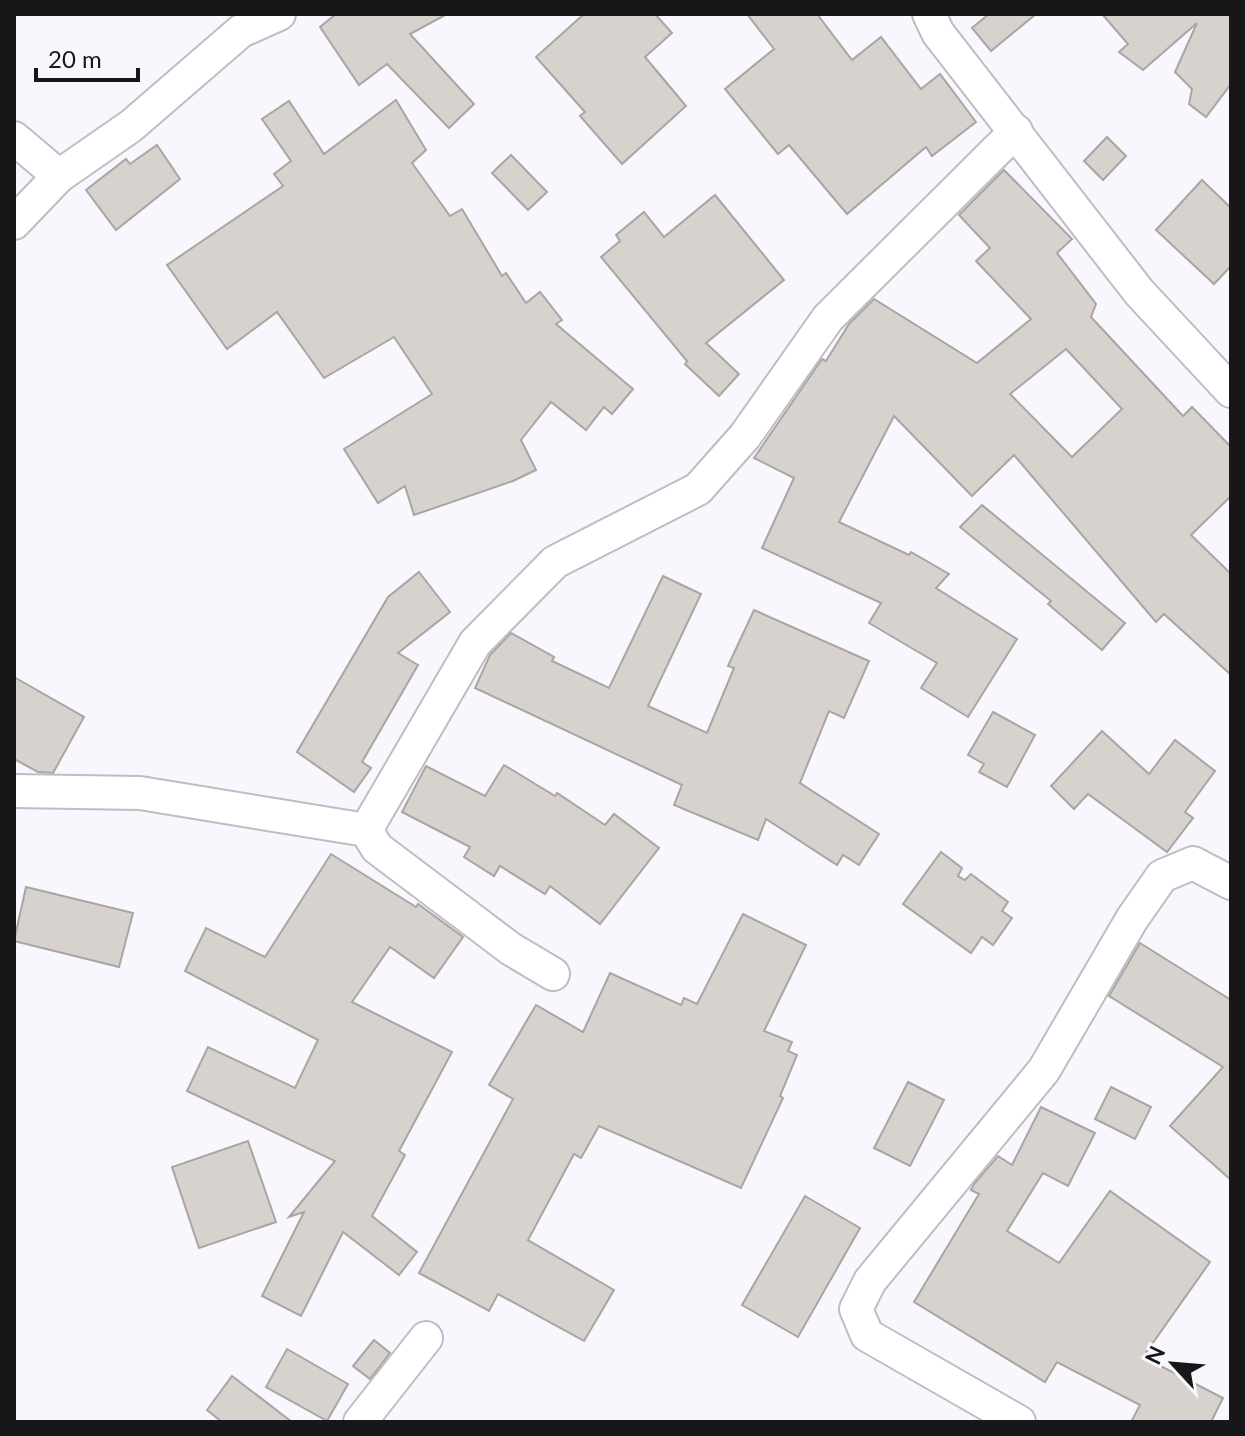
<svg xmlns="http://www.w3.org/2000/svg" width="1245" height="1436" viewBox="0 0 1245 1436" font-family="Lato,sans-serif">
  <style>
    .building { fill: #d7d2ce; stroke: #aaa5a2; stroke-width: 2; fill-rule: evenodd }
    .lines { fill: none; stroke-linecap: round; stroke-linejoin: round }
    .street-casing { stroke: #bdbdc3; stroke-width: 36 }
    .street { stroke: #fff; stroke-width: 32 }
  </style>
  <rect width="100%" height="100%" fill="#f7f7fd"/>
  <g class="building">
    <polygon points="336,14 447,14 410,34 474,104 449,128 387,64 359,85 320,27"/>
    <polygon points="584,14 655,14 672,33 645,57 686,106 622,164 580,116 585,112 536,57"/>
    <polygon points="747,14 817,14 852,60 881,37 921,89 940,74 976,122 932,156 926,147 847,214 789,145 778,154 725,89 774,49"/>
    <polygon points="989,14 1036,14 991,51 972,28"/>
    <polygon points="1102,14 1231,14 1231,84 1206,117 1189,104 1192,89 1175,72 1197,23 1143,70 1119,52 1128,44"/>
    <polygon points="396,100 426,150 412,163 450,216 462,209 502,276 506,273 526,303 540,292 562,320 556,324 633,389 612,414 604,407 586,430 551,402 521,440 536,470 513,481 414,515 405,486 378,503 344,449 432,394 394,337 324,378 277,312 227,349 167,265 283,186 274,174 291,161 262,119 289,101 324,154"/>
    <polygon points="1107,137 1126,156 1103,180 1084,161"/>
    <polygon points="157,145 180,179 116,230 86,190 126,159 130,164"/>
    <polygon points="511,155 547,192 528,210 492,173"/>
    <path d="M1004,170L1072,239L1057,253L1096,304L1091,317L1183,416L1192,407L1231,447V496L1191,535L1231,574V675L1164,614L1156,622L1014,455L972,496L894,416L839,522L909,555L911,552L949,574L936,588L1017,639L968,717L921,688L937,663L869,623L881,603L762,548L794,478L754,458L822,359L826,361L849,324L874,299L977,363L1031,319L976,261L990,248L959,215ZM1066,349L1122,409L1072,457L1010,394Z"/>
    <polygon points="1202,180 1231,208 1231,266 1214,284 1156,230"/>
    <polygon points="715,195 784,280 706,343 739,374 719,396 685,364 687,361 601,257 620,241 616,235 644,212 664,237"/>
    <polygon points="982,505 1125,623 1102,650 1048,604 1051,601 960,527"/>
    <polygon points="419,572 450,612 398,653 418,665 362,762 371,768 354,792 297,752 388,597"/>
    <polygon points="663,576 701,594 648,706 707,733 734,668 728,666 754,610 869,661 844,718 829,711 800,783 879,834 859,865 843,855 837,865 766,819 758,840 674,805 682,785 475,688 490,655 511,633 554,657 552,661 609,688"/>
    <polygon points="14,677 84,717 53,773 38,772 14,759"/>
    <polygon points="993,712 1035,735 1007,787 979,772 984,764 968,755"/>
    <polygon points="1102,731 1149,774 1175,740 1215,771 1185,812 1193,818 1167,852 1088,794 1074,809 1051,786"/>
    <polygon points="504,765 555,796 557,793 605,825 614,814 659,848 600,924 550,886 545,894 500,866 494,876 464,857 470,847 402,812 426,766 485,796"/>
    <polygon points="941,852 962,868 958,876 965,880 971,874 1008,902 1002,911 1012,918 993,945 982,937 971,953 903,904"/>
    <polygon points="331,854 416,907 418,904 463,937 434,978 390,947 352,1002 452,1052 399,1151 405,1155 372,1216 417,1252 399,1275 343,1232 301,1316 262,1296 304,1212 289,1217 335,1161 187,1091 208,1047 295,1088 318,1040 185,971 206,928 265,957"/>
    <polygon points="26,887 133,913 119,967 14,941"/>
    <polygon points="743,914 806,945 764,1031 792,1042 788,1051 797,1055 780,1096 783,1098 741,1188 599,1126 581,1158 574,1154 528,1240 614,1290 584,1341 498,1294 489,1311 419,1273 513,1099 489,1085 536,1005 583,1032 610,973 681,1005 684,998 697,1004"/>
    <polygon points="1140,943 1231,1000 1231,1180 1170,1126 1223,1067 1109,996"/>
    <polygon points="908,1082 944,1100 910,1166 874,1148"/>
    <polygon points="1111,1087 1151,1107 1135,1139 1095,1119"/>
    <polygon points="1041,1107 1095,1133 1068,1186 1043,1173 1007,1231 1059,1263 1110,1191 1210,1262 1143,1357 1223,1398 1211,1422 1131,1422 1140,1405 1057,1362 1045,1382 914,1302 979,1194 971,1190 974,1184 998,1156 1012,1165"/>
    <polygon points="248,1141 276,1222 199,1248 172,1167"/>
    <polygon points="805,1196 860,1228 798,1337 742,1305"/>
    <polygon points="374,1340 390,1353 370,1379 353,1366"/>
    <polygon points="287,1349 348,1384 327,1421 266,1387"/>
    <polygon points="232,1376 292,1422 222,1422 207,1410"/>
  </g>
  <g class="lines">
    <defs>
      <g id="street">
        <polyline points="929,14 938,33 1139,292 1231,391"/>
        <polyline points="14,138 59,176"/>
        <polyline points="14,223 59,176 131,126 241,31 279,14"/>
        <polyline points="14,791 140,793 366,830 377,848 511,949 553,974"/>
        <polyline points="366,830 475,643 555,562 698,489 745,436 828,318 1016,131"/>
        <polyline points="360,1422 426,1338"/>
        <polyline points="1019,1422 867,1335 856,1309 870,1281 1044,1070 1132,919 1162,876 1193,863 1231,883"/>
      </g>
    </defs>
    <use href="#street" class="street-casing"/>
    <use href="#street" class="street"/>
  </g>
  <rect width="1245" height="1436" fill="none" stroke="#171719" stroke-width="32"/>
  <g transform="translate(1173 1364) rotate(296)" stroke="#f7f7fd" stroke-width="6" paint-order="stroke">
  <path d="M0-6L14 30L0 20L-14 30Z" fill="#171719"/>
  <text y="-12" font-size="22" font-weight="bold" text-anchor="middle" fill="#171719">N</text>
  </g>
  <path d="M36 68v12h102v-12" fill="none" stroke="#171719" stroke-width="4"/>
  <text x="48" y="68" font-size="24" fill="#171719" stroke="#f7f7fd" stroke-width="6" paint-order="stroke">20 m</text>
</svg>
